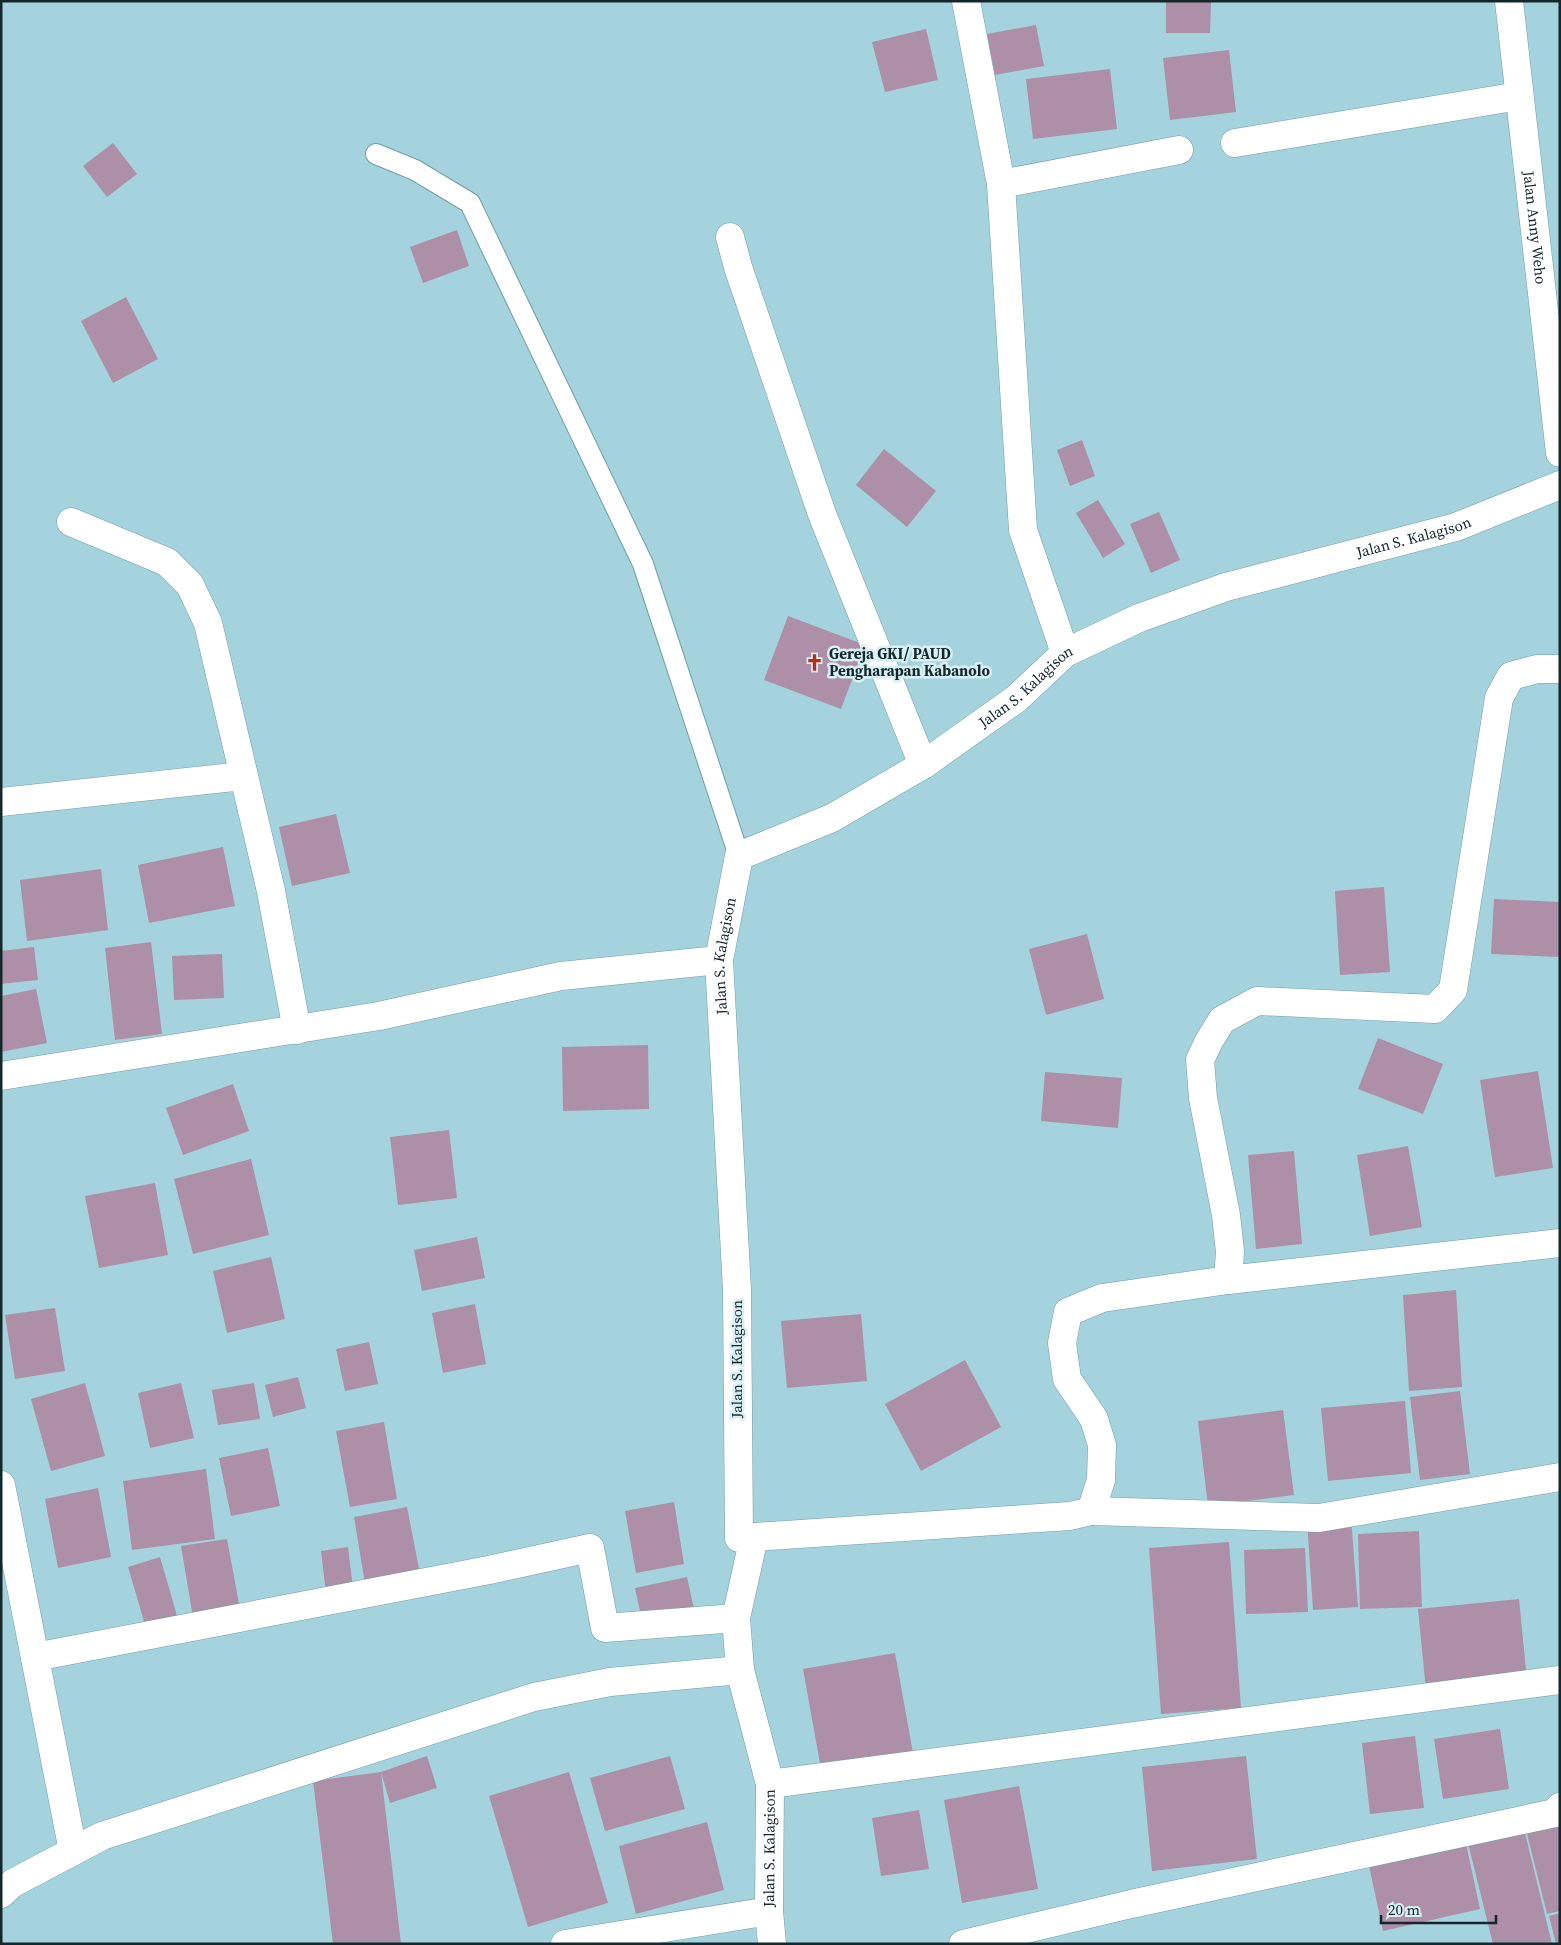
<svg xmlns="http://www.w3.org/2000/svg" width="1561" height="1945" viewBox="0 0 1561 1945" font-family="'Source Serif 4',serif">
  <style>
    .building { fill: #ad8fa8 }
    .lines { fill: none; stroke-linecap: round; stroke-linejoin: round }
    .service-casing { stroke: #709ea7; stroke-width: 22 }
    .minor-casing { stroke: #709ea7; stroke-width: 29 }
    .service { stroke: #fff; stroke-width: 20 }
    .minor { stroke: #fff; stroke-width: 28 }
    .labels { text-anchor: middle; stroke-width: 5; stroke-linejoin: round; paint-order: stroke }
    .street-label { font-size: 15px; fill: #14272a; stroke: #d8eff4 }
    .poi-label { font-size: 15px; font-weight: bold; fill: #14272a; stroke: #d8eff4; text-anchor: start }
  </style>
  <rect width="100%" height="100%" fill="#a4d3dd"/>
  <g class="building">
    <polygon points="1166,1 1211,1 1210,33 1166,33"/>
    <polygon points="1036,25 1044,66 995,75 987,34"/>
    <polygon points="926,29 938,80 885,92 872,42"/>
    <polygon points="1229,50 1236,112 1170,120 1163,58"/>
    <polygon points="1110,69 1117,129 1033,139 1026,79"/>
    <polygon points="113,143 137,174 107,197 83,166"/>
    <polygon points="457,230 469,266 423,283 410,247"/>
    <polygon points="126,297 158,359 113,383 81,321"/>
    <polygon points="1082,440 1095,476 1070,486 1057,450"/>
    <polygon points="884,449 936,491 907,527 856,485"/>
    <polygon points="1098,500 1125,544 1103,558 1076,513"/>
    <polygon points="1159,512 1180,560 1151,573 1130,524"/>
    <polygon points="788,616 865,645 841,709 764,680"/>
    <polygon points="336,814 350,873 292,886 279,827"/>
    <polygon points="223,847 235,906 149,923 138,865"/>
    <polygon points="101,869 108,930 27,941 20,880"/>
    <polygon points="1384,887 1390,972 1340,975 1335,891"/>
    <polygon points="1494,899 1560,902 1560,957 1491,954"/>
    <polygon points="1087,934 1104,999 1046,1015 1029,949"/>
    <polygon points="151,942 162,1034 115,1040 105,948"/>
    <polygon points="34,947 38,980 1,984 1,951"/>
    <polygon points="222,954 224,998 174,1000 172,956"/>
    <polygon points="36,989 47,1043 1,1052 1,996"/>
    <polygon points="1378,1038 1443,1064 1423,1114 1358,1089"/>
    <polygon points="648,1045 649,1109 563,1111 562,1047"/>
    <polygon points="1538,1071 1553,1168 1495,1177 1480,1080"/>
    <polygon points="1045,1072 1122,1078 1118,1128 1041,1121"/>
    <polygon points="233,1084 249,1131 183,1155 166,1108"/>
    <polygon points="449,1130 457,1198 398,1205 390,1137"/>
    <polygon points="1408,1146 1422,1227 1370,1236 1357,1155"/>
    <polygon points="1294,1151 1302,1244 1256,1249 1248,1155"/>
    <polygon points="251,1159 269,1235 193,1254 174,1179"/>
    <polygon points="155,1183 168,1255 99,1268 85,1196"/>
    <polygon points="477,1237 485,1278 422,1291 414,1250"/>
    <polygon points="271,1257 285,1319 227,1333 213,1271"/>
    <polygon points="1456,1290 1462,1387 1409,1391 1403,1295"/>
    <polygon points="475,1304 486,1364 443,1373 432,1313"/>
    <polygon points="55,1308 65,1371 15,1379 5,1315"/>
    <polygon points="861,1314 867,1381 787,1388 781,1321"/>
    <polygon points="369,1342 378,1384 345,1391 336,1349"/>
    <polygon points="965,1360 1001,1427 921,1471 885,1404"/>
    <polygon points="298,1377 306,1408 273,1417 265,1385"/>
    <polygon points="85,1383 105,1456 51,1471 31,1399"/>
    <polygon points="181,1383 194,1438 150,1448 138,1393"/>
    <polygon points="254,1383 260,1419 218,1425 212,1390"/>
    <polygon points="1460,1391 1470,1474 1420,1480 1410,1397"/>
    <polygon points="1405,1401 1411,1473 1328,1481 1321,1408"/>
    <polygon points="1283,1410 1294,1495 1208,1506 1198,1421"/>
    <polygon points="384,1422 397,1499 350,1507 336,1431"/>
    <polygon points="268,1448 280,1506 231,1516 219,1458"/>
    <polygon points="206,1469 215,1539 132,1550 123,1481"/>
    <polygon points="98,1488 111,1557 58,1568 45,1499"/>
    <polygon points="674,1502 684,1564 636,1573 625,1511"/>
    <polygon points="407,1507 420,1574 365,1584 354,1517"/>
    <polygon points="1351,1518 1358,1607 1313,1610 1307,1521"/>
    <polygon points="1419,1531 1422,1607 1360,1609 1358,1534"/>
    <polygon points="227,1539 240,1609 193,1617 181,1546"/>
    <polygon points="1229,1542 1241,1708 1161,1714 1149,1548"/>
    <polygon points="348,1547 353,1589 326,1593 321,1551"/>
    <polygon points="1305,1548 1308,1612 1246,1614 1244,1550"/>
    <polygon points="160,1557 178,1619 146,1628 128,1567"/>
    <polygon points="687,1577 695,1614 643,1625 635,1588"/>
    <polygon points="1519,1599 1527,1680 1426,1690 1418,1609"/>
    <polygon points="895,1653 913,1753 821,1769 803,1669"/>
    <polygon points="1500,1729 1509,1789 1443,1799 1434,1739"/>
    <polygon points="1415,1736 1424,1808 1370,1814 1362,1743"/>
    <polygon points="427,1756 437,1788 390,1803 381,1772 401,1944 333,1944 313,1781 381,1772"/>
    <polygon points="670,1756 685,1809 605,1831 590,1778"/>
    <polygon points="1246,1756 1257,1859 1152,1871 1142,1767"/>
    <polygon points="569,1772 608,1903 528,1927 489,1796"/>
    <polygon points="1019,1786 1038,1889 962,1903 944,1800"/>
    <polygon points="919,1810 929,1869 881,1876 872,1818"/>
    <polygon points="1560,1817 1560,1911 1547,1914 1525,1826"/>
    <polygon points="707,1822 724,1890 636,1914 619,1846"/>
    <polygon points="1523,1825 1552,1944 1493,1944 1467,1839"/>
    <polygon points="1465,1839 1480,1909 1383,1931 1368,1861"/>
    <polygon points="1560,1913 1560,1944 1556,1944 1549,1916"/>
  </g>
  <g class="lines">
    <defs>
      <polyline id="service" points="376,154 415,170 470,203 643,564 739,856"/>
      <g id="minor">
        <polyline points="966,1 1001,184 1023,530 1065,653"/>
        <path id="s1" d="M1509,1L1560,453"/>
        <polyline points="1235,143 1519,96"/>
        <polyline points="1001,184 1179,150"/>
        <polyline points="730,237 738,267 822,514 923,765"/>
        <polyline points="71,522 167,562 190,585 208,623 271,891 297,1030"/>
        <polyline points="1,802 243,776"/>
        <polyline points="1,1076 379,1016 561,976 719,960"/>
        <polyline points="1228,1280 1560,1243"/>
        <polyline points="1,1485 73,1851"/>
        <polyline points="1091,1511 1319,1518 1560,1477"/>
        <polyline points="754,1537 1070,1516 1091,1511 1101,1480 1102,1445 1094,1419 1067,1379 1062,1343 1068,1312 1102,1298 1228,1280 1230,1252 1226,1215 1203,1098 1200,1060 1209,1041 1222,1020 1257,1001 1435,1009 1453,990 1499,698 1511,676 1537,669 1560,669"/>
        <polyline points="35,1657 489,1570 590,1548 605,1628 736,1618"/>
        <polyline points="770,1784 1560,1680"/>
        <polyline points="1,1894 13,1883 102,1836 534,1697 610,1682 740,1670"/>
        <polyline points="565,1944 769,1911"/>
        <path id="s2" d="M772,1944L769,1911L770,1784L740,1670L736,1618L754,1537L739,1538L737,1290L719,960L739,856L832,818L923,765L1016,699L1065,653L1139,618L1226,587L1456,527L1560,485"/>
        <polyline points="963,1944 1131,1904 1555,1813 1560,1807"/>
      </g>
    </defs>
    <use href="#service" class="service-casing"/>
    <use href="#minor" class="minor-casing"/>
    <use href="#service" class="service"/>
    <use href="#minor" class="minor"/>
  </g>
  <defs>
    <symbol id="church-bare" viewBox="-9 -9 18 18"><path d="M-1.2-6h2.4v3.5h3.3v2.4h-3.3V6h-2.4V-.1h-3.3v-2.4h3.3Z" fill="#ba2e19" stroke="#d8eff4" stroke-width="2.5" paint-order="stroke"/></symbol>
  </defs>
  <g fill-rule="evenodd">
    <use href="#church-bare" x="802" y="650" width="25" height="25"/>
  </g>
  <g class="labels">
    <g class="street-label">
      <text dy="5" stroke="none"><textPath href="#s1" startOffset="228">Jalan Anny Weho</textPath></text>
      <text dy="5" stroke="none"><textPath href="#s2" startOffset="1868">Jalan S. Kalagison</textPath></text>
      <text dy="5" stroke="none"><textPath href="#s2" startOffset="1448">Jalan S. Kalagison</textPath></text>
      <text dy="5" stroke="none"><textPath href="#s2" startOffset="1011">Jalan S. Kalagison</textPath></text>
      <text transform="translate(737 1359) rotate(-90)" y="5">Jalan S. Kalagison</text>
      <text dy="5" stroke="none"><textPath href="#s2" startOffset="96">Jalan S. Kalagison</textPath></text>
    </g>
    <g class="poi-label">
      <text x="829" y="659">Gereja GKI/ PAUD<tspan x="829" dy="17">Pengharapan Kabanolo</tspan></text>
    </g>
  </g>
  <rect width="1561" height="1945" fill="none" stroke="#14272a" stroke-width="5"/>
  <path d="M1381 1915v8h115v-8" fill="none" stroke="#14272a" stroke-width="2.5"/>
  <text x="1388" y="1915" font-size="15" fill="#14272a" stroke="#d8eff4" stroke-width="4" paint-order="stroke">20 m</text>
</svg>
